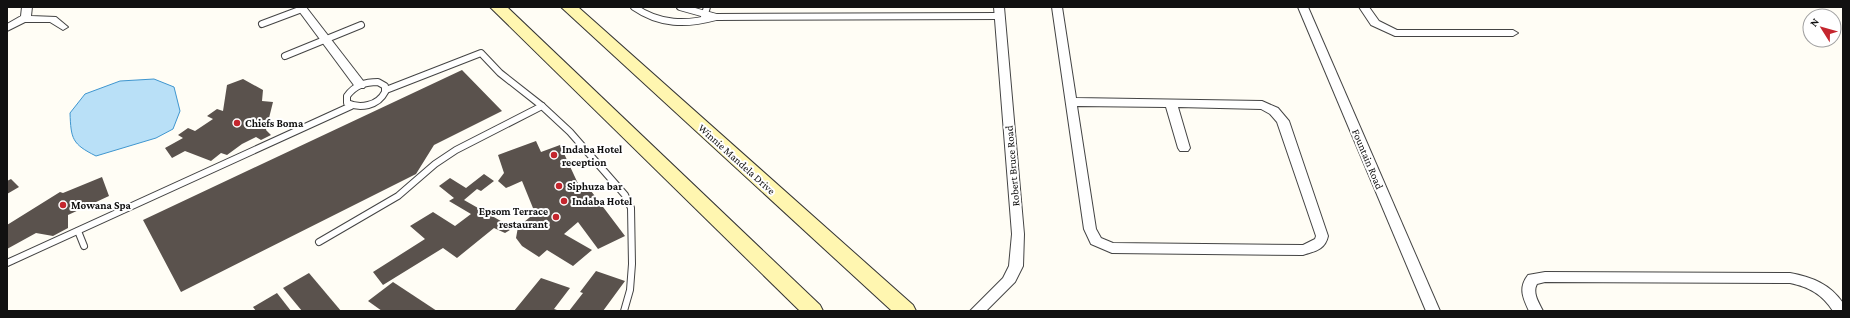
<svg xmlns="http://www.w3.org/2000/svg" width="1850" height="318" viewBox="0 0 1850 318" font-family="'Crimson Pro',serif">
  <style>
    .water { fill: #b9e0f7; stroke: #3f96cf }
    .building { fill: #5a524d }
    .lines { fill: none; stroke-linecap: round; stroke-linejoin: round }
    .lane-casing { stroke: #444; stroke-width: 8 }
    .street-casing { stroke: #444; stroke-width: 2 }
    .secondary-casing { stroke: #333; stroke-width: 2 }
    .lane { stroke: #fff; stroke-width: 6 }
    .street { fill: #fff; fill-rule: evenodd }
    .secondary { fill: #fff6b0; fill-rule: evenodd }
    .poi-dot { fill: #c4262e; stroke: #fff; stroke-width: 1.5 }
    .labels { text-anchor: middle; stroke-width: 4; stroke-linejoin: round; paint-order: stroke }
    .poi-label { font-size: 11px; font-weight: bold; fill: #111; stroke: #fff; text-anchor: start }
    .street-label { font-size: 11px; fill: #111; stroke: #fff }
  </style>
  <rect width="100%" height="100%" fill="#fffdf5"/>
  <path class="water" d="M154,79L174,87L180,111L173,129L156,138L96,156C72,144 71,139 70,113L85,94L120,81Z"/>
  <g class="building">
    <polygon points="462,70 502,111 434,145 416,174 181,292 143,220"/>
    <polygon points="243,79 263,90 262,101 273,102 266,130 271,135 261,140 256,137 242,144 227,155 221,153 211,161 185,151 172,158 165,148 183,138 178,135 188,128 195,131 213,119 207,116 217,109 223,111 227,85"/>
    <polygon points="536,141 541,152 560,145 581,190 588,187 625,236 598,249 578,222 564,234 592,250 573,266 547,250 539,257 522,246 516,238 518,227 535,213 522,181 506,188 498,181 504,173 498,155"/>
    <polygon points="484,174 494,181 481,191 477,189 464,200 513,228 505,233 494,228 457,258 443,248 383,285 373,272 425,239 410,226 433,212 455,226 471,214 449,201 454,198 439,186 450,178 466,188"/>
    <polygon points="102,177 109,196 68,215 68,228 53,236 36,233 7,249 7,225 60,192 63,193"/>
    <polygon points="11,179 19,187 7,194 7,181"/>
    <polygon points="596,271 625,281 603,311 569,311 583,293 580,292"/>
    <polygon points="309,273 341,311 302,311 283,288"/>
    <polygon points="541,278 570,288 554,309 560,311 514,311"/>
    <polygon points="393,282 437,311 382,311 368,301"/>
    <polygon points="277,293 291,311 256,311 253,307"/>
  </g>
  <g class="lines">
    <defs>
      <g id="lane">
        <path d="M634,7C660,25 686,25 716,17"/>
        <polyline points="680,7 716,17 1000,16"/>
        <polyline points="704,17 707,7"/>
        <polyline points="262,24 302,9"/>
        <polyline points="285,56 361,25"/>
        <path d="M378,82L385,86V92C378,106 360,109 347,103V96C355,85 365,82 378,82Z"/>
        <polyline points="386,90 481,53 500,73 542,106 570,132 625,195 631,208 632,264 630,290 624,311"/>
        <polyline points="78,231 84,246"/>
        <polyline points="319,242 398,196 435,164 456,150 542,106"/>
        <polyline points="7,263 351,106"/>
      </g>
      <g id="street">
        <polygon points="22,7 32,7 31,16 56,17 68,27 63,30 50,22 25,22 7,31 7,24 21,16"/>
        <polygon points="296,7 306,7 364,82 366,85 364,88 356,88"/>
        <polygon points="994,7 1004,7 1024,234 1023,266 1015,282 986,311 970,311 1003,278 1009,266 1012,234"/>
        <path d="M1052,7H1062L1076,98L1262,101L1278,108L1289,121L1328,236C1325,250 1315,251 1303,255L1112,253L1091,244L1084,229ZM1077,106L1166,107L1178,148L1180,151H1188L1190,148L1178,107L1261,109L1270,114L1277,122L1316,236L1315,239L1303,245L1113,243L1101,238L1096,229Z"/>
        <polygon points="1298,7 1308,7 1440,311 1426,311"/>
        <polygon points="1359,7 1369,7 1379,21 1397,30 1513,30 1518,33 1513,36 1395,36 1371,25"/>
        <path d="M1545,272L1790,273C1812,277 1830,284 1843,303V311H1833C1822,294 1809,287 1790,283L1545,282L1537,284C1532,293 1539,303 1543,311H1529C1523,298 1518,288 1528,275Z"/>
      </g>
      <g id="secondary">
        <polygon points="490,7 507,7 820,305 823,311 800,311"/>
        <polygon points="561,7 578,7 913,305 916,311 892,311"/>
      </g>
    </defs>
    <use href="#lane" class="lane-casing"/>
    <use href="#street" class="street-casing"/>
    <use href="#secondary" class="secondary-casing"/>
    <use href="#lane" class="lane"/>
    <use href="#street" class="street"/>
    <use href="#secondary" class="secondary"/>
  </g>
  <g class="poi-dot">
    <circle cx="237" cy="123" r="4"/>
    <circle cx="554" cy="155" r="4"/>
    <circle cx="559" cy="186" r="4"/>
    <circle cx="564" cy="201" r="4"/>
    <circle cx="63" cy="205" r="4"/>
    <circle cx="556" cy="217" r="4"/>
  </g>
  <g class="labels">
    <g class="poi-label">
      <text x="245" y="127">Chiefs Boma</text>
      <text x="562" y="153">Indaba Hotel<tspan x="562" dy="13">reception</tspan></text>
      <text x="567" y="190">Siphuza bar</text>
      <text x="572" y="205">Indaba Hotel</text>
      <text x="71" y="209">Mowana Spa</text>
      <text x="548" y="215" text-anchor="end">Epsom Terrace<tspan x="548" dy="13">restaurant</tspan></text>
    </g>
    <g class="street-label">
      <text transform="translate(737 159) rotate(42)" y="4">Winnie Mandela Drive</text>
      <text transform="translate(1368 159) rotate(67)" y="4">Fountain Road</text>
      <text transform="translate(1012 166) rotate(-95)" y="4">Robert Bruce Road</text>
    </g>
  </g>
  <rect width="1850" height="318" fill="none" stroke="#111111" stroke-width="16"/>
  <g transform="translate(1822 28) rotate(307)"><circle r="19" fill="#ffffff" stroke="#a0a0a0"/>
  <path d="M0-3L7 15L0 10L-7 15Z" fill="#c4262e"/>
  <text y="-6" font-size="11" font-weight="bold" text-anchor="middle" fill="#111111">N</text>
  </g>
</svg>
